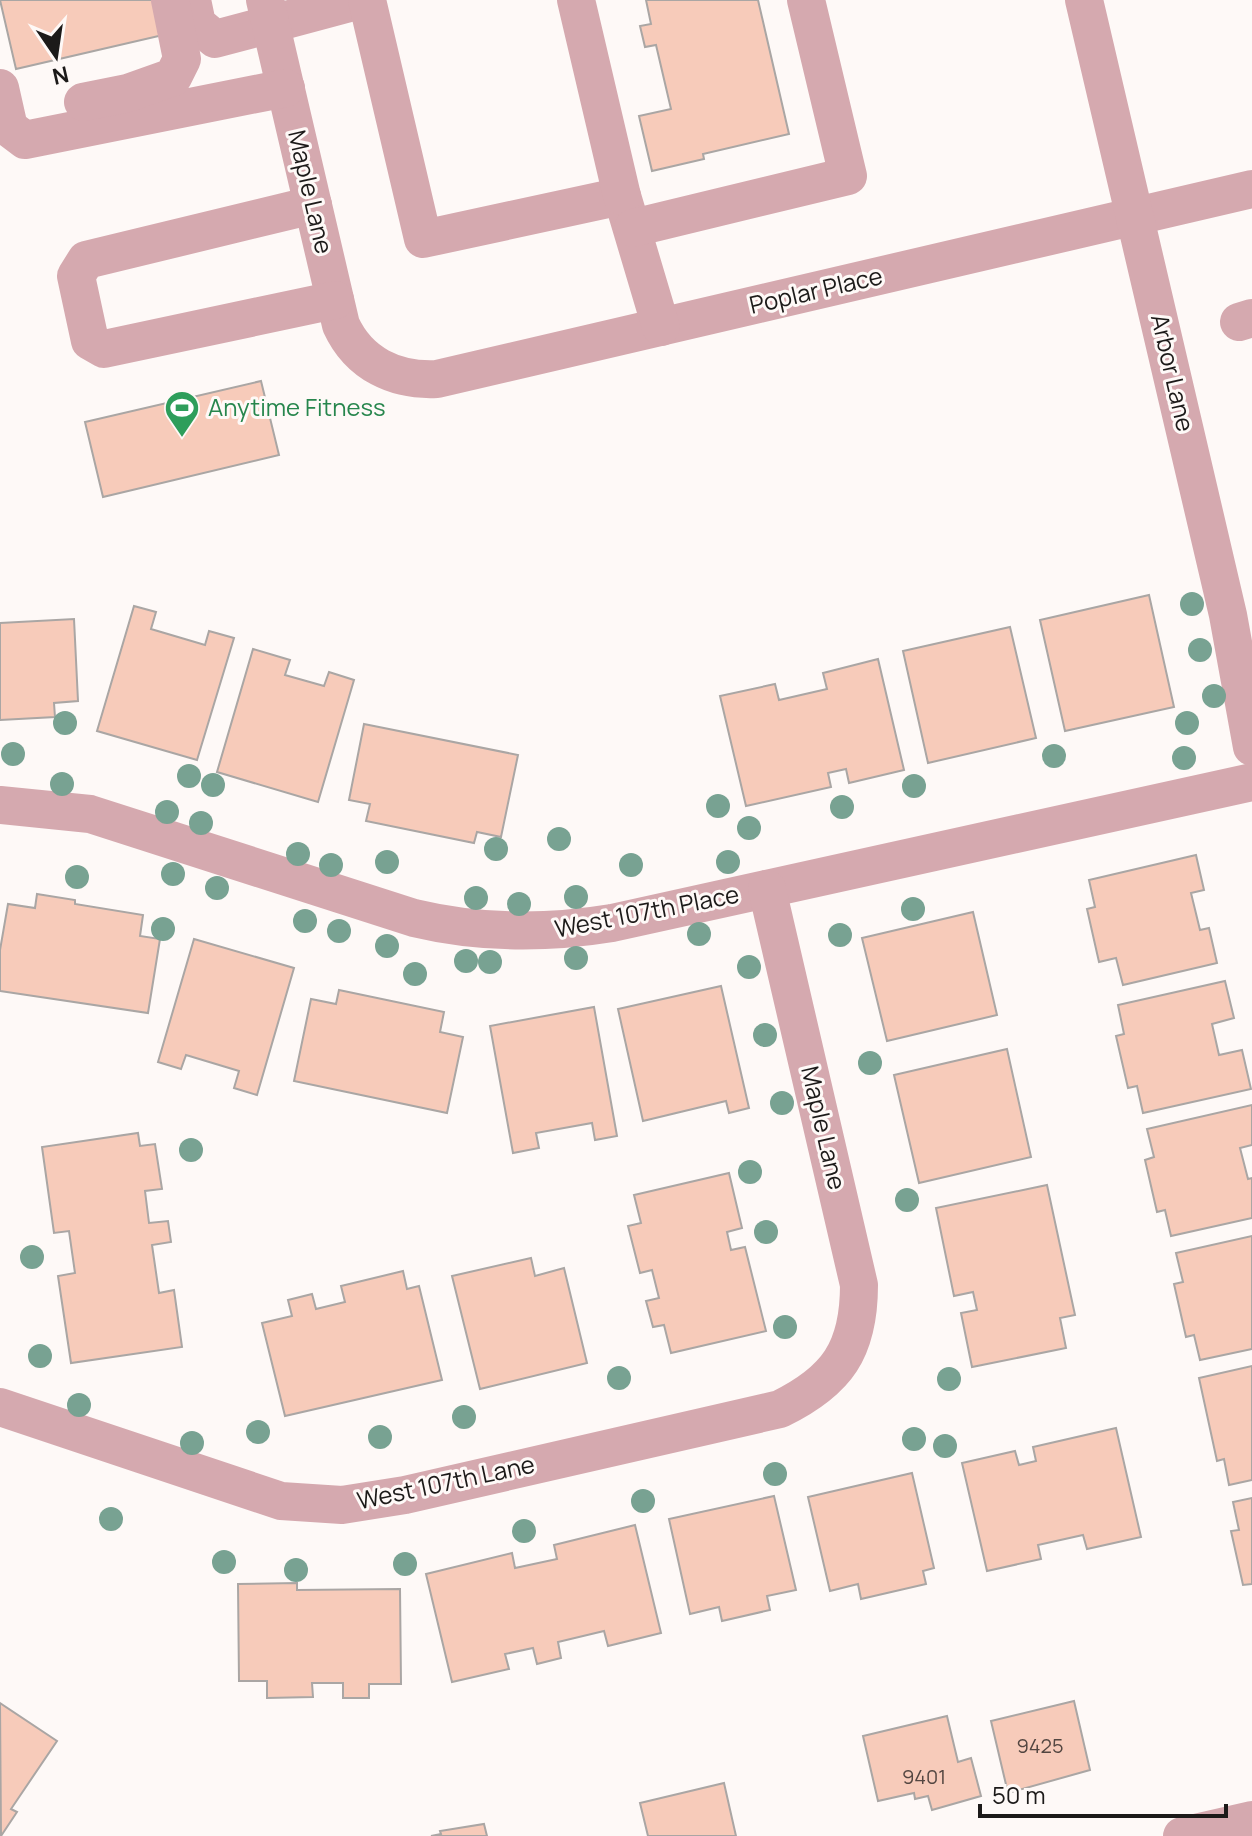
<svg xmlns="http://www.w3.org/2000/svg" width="1252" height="1836" viewBox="0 0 1252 1836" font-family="Manrope,sans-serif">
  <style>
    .building { fill: #f7cbba; stroke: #aaa6a4; stroke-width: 2 }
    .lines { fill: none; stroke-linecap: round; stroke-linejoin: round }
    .minor { stroke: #d5a9af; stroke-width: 38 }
    .tree { fill: #78a292 }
    .labels { text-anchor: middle; stroke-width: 6; stroke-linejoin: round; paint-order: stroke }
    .number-label { font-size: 20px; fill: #534641 }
    .street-label { font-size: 24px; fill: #1c1a19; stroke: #fef9f7 }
    .leisure-label { font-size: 24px; fill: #27864d; stroke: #fef9f7; text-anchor: start }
  </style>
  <rect width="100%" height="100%" fill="#fef9f7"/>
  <g class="building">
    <polygon points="0,0 155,0 163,35 16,69"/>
    <polygon points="646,0 758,0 789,134 703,154 704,159 652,171 639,116 671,109 656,45 645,47 640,26 651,24"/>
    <polygon points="261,381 279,455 103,497 85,422"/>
    <polygon points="1149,595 1174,707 1065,731 1040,620"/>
    <polygon points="134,606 156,612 151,629 205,645 209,631 234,638 197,760 97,731"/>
    <polygon points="74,619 78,701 54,703 55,717 0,720 0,623"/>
    <polygon points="1010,627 1036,738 928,763 903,651"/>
    <polygon points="253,649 290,660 285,675 324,686 329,672 354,680 318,802 217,772"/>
    <polygon points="878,659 904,770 849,783 846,769 828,773 831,787 746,806 720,696 775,684 779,700 827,689 823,673"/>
    <polygon points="364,724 518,755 501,837 477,832 474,843 366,821 370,804 349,800"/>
    <polygon points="1196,855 1204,890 1191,893 1200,930 1209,928 1217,963 1123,985 1116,958 1099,962 1087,909 1095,907 1089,880"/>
    <polygon points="37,894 75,900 75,904 143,915 140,936 160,939 148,1013 0,991 0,950 8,904 35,908"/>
    <polygon points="973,912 997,1015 887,1041 862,938"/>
    <polygon points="194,939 294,968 257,1095 234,1088 239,1071 186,1055 181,1069 158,1062"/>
    <polygon points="1225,981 1234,1018 1212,1024 1219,1055 1242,1050 1251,1089 1143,1113 1137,1086 1128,1088 1116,1036 1124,1034 1118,1005"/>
    <polygon points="721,986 749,1108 729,1113 726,1101 643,1121 618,1009"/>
    <polygon points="339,990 444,1012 440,1032 463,1037 447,1113 294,1081 311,999 336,1004"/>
    <polygon points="594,1007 617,1136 595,1140 592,1123 536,1133 539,1148 513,1153 490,1026"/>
    <polygon points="1007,1049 1031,1157 919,1183 894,1075"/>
    <polygon points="1252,1105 1252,1145 1240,1148 1248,1179 1252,1178 1252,1218 1171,1236 1165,1210 1157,1212 1145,1160 1154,1157 1147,1129"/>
    <polygon points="138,1133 140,1146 155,1144 162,1189 145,1191 149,1223 168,1221 171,1242 152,1245 159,1293 174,1290 182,1347 71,1363 58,1276 75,1273 69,1231 54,1233 42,1147"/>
    <polygon points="729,1173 742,1228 727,1232 731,1250 745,1247 766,1331 671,1353 664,1325 653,1327 646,1301 659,1298 652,1270 640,1273 628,1226 641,1223 634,1195"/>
    <polygon points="1047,1185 1075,1315 1060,1318 1066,1348 972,1367 961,1313 977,1310 973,1292 954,1296 936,1208"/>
    <polygon points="1252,1236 1252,1349 1200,1360 1194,1335 1186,1337 1174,1284 1183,1282 1176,1253"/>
    <polygon points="531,1258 535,1276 564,1268 587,1363 480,1389 452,1276"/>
    <polygon points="403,1271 407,1289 419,1286 442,1380 285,1416 262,1323 292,1316 288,1300 312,1294 316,1309 345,1302 341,1286"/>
    <polygon points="1252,1366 1252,1480 1229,1485 1224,1459 1217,1461 1199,1378"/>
    <polygon points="1116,1428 1141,1537 1087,1549 1083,1535 1038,1545 1041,1559 987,1571 962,1463 1015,1451 1019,1465 1036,1461 1033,1447"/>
    <polygon points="912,1473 934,1568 923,1571 926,1584 861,1599 858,1584 830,1591 808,1497"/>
    <polygon points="774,1496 796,1590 767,1596 770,1610 722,1621 719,1607 690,1614 669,1519"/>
    <polygon points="1252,1498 1252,1584 1243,1585 1231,1531 1239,1530 1233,1502"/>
    <polygon points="635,1525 661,1633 608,1646 604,1631 558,1642 561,1658 537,1664 533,1648 505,1654 509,1669 452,1682 426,1574 512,1553 515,1568 557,1559 554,1545"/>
    <polygon points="297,1583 297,1590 400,1589 401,1684 369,1684 369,1698 343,1698 343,1683 312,1683 313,1697 267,1698 267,1681 239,1681 238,1584"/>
    <polygon points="1074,1701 1090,1770 1008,1793 991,1721"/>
    <polygon points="0,1703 57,1741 11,1809 17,1812 1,1836"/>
    <polygon points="947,1716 958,1762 971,1758 981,1796 932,1810 928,1796 915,1799 914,1793 878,1801 863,1736"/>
    <polygon points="724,1783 736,1836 648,1836 640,1803"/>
    <polygon points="484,1824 487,1836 431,1836 441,1834 440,1831"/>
  </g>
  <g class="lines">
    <g class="minor">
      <polyline points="192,0 197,24 215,39 361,0"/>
      <path d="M265,0L341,325C359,364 395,381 437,379L1252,189"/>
      <polyline points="367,0 423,239 622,196 661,327"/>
      <polyline points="576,0 622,196"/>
      <polyline points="1084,0 1228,615 1252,747"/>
      <polyline points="0,88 9,128 25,140 286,88"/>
      <polyline points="83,102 128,93 173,77 182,59 170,0"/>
      <polyline points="313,205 86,260 76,276 90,341 104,349 335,300"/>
      <polyline points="633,228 848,176 806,0"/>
      <polyline points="1239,322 1252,318"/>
      <path d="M0,805L90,814L414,918C481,934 545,934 612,923L1252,782"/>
      <path d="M0,1407L281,1501L342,1505L405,1495L780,1409C837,1381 859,1350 859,1285L767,889"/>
      <polyline points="1182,1836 1252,1820"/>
    </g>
  </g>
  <g class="tree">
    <circle cx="1192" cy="604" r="12"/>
    <circle cx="1200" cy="650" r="12"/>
    <circle cx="1214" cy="696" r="12"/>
    <circle cx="65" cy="723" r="12"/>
    <circle cx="1187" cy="723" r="12"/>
    <circle cx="13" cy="754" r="12"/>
    <circle cx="1054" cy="756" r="12"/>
    <circle cx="1184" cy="758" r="12"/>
    <circle cx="189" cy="776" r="12"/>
    <circle cx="62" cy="784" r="12"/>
    <circle cx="213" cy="785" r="12"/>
    <circle cx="914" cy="786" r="12"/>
    <circle cx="718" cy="806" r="12"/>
    <circle cx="842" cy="807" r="12"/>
    <circle cx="167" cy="812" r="12"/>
    <circle cx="201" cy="823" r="12"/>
    <circle cx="749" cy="828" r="12"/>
    <circle cx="559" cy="839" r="12"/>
    <circle cx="496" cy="849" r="12"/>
    <circle cx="298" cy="854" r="12"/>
    <circle cx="387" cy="862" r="12"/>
    <circle cx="728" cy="862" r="12"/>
    <circle cx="331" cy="865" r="12"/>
    <circle cx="631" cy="865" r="12"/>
    <circle cx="173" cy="874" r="12"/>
    <circle cx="77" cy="877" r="12"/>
    <circle cx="217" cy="888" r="12"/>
    <circle cx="576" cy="897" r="12"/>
    <circle cx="476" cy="898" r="12"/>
    <circle cx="519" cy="904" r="12"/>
    <circle cx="913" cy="909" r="12"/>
    <circle cx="305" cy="921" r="12"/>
    <circle cx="163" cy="929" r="12"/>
    <circle cx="339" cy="931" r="12"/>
    <circle cx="699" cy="934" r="12"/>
    <circle cx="840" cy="935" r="12"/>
    <circle cx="387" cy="946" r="12"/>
    <circle cx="576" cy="958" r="12"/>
    <circle cx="466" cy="961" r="12"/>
    <circle cx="490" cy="962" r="12"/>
    <circle cx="749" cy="967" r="12"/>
    <circle cx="415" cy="974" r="12"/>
    <circle cx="765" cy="1035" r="12"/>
    <circle cx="870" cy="1063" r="12"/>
    <circle cx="782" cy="1103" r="12"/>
    <circle cx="191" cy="1150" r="12"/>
    <circle cx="750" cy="1172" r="12"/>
    <circle cx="907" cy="1200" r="12"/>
    <circle cx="766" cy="1232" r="12"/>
    <circle cx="32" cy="1257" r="12"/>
    <circle cx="785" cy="1327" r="12"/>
    <circle cx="40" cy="1356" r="12"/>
    <circle cx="619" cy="1378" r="12"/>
    <circle cx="949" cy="1379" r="12"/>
    <circle cx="79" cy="1405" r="12"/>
    <circle cx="464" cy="1417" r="12"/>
    <circle cx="258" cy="1432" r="12"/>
    <circle cx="380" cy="1437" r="12"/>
    <circle cx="914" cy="1439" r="12"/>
    <circle cx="192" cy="1443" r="12"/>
    <circle cx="945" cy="1446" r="12"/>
    <circle cx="775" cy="1474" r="12"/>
    <circle cx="643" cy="1501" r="12"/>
    <circle cx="111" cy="1519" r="12"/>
    <circle cx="524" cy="1531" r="12"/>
    <circle cx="224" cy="1562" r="12"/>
    <circle cx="405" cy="1564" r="12"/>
    <circle cx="296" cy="1570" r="12"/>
  </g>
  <defs>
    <symbol id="stadium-pin" viewBox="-11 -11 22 30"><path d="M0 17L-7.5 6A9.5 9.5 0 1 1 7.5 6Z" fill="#2e9e5b" stroke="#fef9f7"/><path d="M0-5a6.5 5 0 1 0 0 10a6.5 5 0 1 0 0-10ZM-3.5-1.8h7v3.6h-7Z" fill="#fff"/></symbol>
  </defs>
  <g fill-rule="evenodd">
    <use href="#stadium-pin" x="162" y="388" width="40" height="54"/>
  </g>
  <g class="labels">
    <g class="number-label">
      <text x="1040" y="1753">9425</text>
      <text x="924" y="1784">9401</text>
    </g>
    <g class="street-label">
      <text transform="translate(310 192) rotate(77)" y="8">Maple Lane</text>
      <text transform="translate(816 291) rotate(-13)" y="8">Poplar Place</text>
      <text transform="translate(1172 373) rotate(77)" y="8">Arbor Lane</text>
      <text transform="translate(647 912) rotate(-11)" y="8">West 107th Place</text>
      <text transform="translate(823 1128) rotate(77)" y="8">Maple Lane</text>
      <text transform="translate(446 1483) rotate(-12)" y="8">West 107th Lane</text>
    </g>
    <g class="leisure-label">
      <text x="208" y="416">Anytime Fitness</text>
    </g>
  </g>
  <g transform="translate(56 56) rotate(167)" stroke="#fef9f7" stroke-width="6" paint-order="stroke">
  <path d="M0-6L14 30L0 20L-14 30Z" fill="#1c1a19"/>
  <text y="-12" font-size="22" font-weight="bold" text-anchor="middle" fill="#1c1a19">N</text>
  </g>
  <path d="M980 1804v12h246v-12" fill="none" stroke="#1c1a19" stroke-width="4"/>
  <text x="992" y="1804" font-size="24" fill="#1c1a19" stroke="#fef9f7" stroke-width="6" paint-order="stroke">50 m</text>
</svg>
